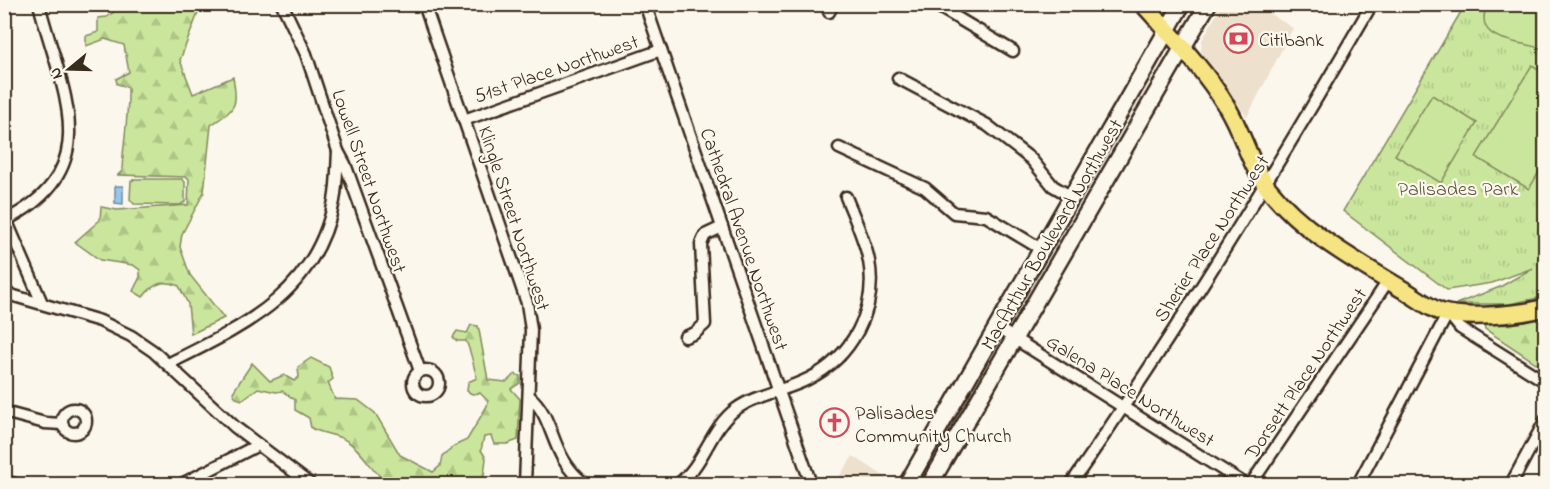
<svg xmlns="http://www.w3.org/2000/svg" width="1550" height="489" viewBox="0 0 1550 489" font-family="'Indie Flower',sans-serif">
  <style>
    .built { fill: #ede0cc }
    .forest { fill: url(#forest-firs); stroke: #82885d; stroke-width: 1.5 }
    .park { fill: url(#park-tufts); stroke: #82885d; stroke-width: 1.5 }
    .pitch { fill: #cae69c; stroke: #82885d; stroke-width: 1.5 }
    .water { fill: #94c8f2; stroke: #70899d; stroke-width: 1.5 }
    .lines { fill: none; stroke-linecap: round; stroke-linejoin: round }
    .street-casing { stroke: #3b2a1e; stroke-width: 15 }
    .secondary-casing { stroke: #3b2a1e; stroke-width: 20 }
    .primary-casing { stroke: #3b2a1e; stroke-width: 21 }
    .street { stroke: #fbf7ec; stroke-width: 10 }
    .secondary { stroke: #fbf7ec; stroke-width: 15 }
    .primary { stroke: #f6e381; stroke-width: 16 }
    .labels { text-anchor: middle; stroke-width: 4.5; stroke-linejoin: round; paint-order: stroke }
    .poi-label { font-size: 20px; fill: #3b2a1e; stroke: #fbf7ec; text-anchor: start }
    .street-label { font-size: 20px; fill: #3b2a1e; stroke: #fbf7ec }
    .park-label { font-size: 20px; fill: #5f593e; stroke: #fbf7ec }
  </style>
  <defs>
    <pattern id="forest-firs" width="22" height="20" patternUnits="userSpaceOnUse" patternTransform="scale(1.5)"><rect width="22" height="20" fill="#cae69c"/><path d="M5 1l3.5 6h-7zM16 11l3.5 6h-7z" fill="#aec586"/></pattern>
    <pattern id="park-tufts" width="24" height="20" patternUnits="userSpaceOnUse" patternTransform="scale(1.5)"><rect width="24" height="20" fill="#cae69c"/><path d="M3 7l-1-3M5 7V3M7 7l1-3M15 17l-1-3M17 17v-4M19 17l1-3" fill="none" stroke="#aec586"/></pattern>
  </defs>
  <rect width="100%" height="100%" fill="#fbf7ec"/>
  <filter id="ink" filterUnits="userSpaceOnUse"><feTurbulence type="fractalNoise" baseFrequency=".0167" numOctaves="2"/><feDisplacementMap in="SourceGraphic" scale="12" xChannelSelector="R" yChannelSelector="G"/><feConvolveMatrix kernelMatrix="1 2 1 2 8 2 1 2 1" color-interpolation-filters="sRGB"/></filter>
  <g filter="url(#ink)">
    <g class="built">
      <polygon points="1222,5 1255,5 1293,28 1247,117 1201,52 1202,40"/>
      <polygon points="853,456 893,482 891,484 834,484"/>
    </g>
    <g class="forest">
      <path d="M114,5H192L198,13L180,60L193,94L233,77C238,108 236,108 211,125L204,192L182,234L180,247L190,275L224,318L191,334L188,304L179,286C163,279 153,284 143,297L133,291L140,277V270L133,265L100,260L75,242L100,220L101,207L117,210L188,205L189,179L187,177L118,175L122,171C123,143 129,115 128,87L117,84L116,79L129,72L124,45L105,39L86,46V36L98,32V18L107,17L115,11Z"/>
      <polygon points="1545,317 1545,369 1485,329 1484,323 1525,322"/>
      <path d="M471,325L478,326L479,330L488,380L506,382L515,374L520,376V383L511,389L520,399L518,440L507,444H494L491,436L484,437L481,450L486,458L483,484H389C371,472 365,452 347,441C337,434 322,434 311,428L309,418L295,410V400L282,391L276,392L258,388L242,400L236,398L233,392L252,363L270,381L284,375L294,381L299,377L298,367L311,358L329,367L333,379L328,383L335,399L358,400L375,413L400,455L433,472L440,466L442,456L454,446L467,440L487,406L488,401L480,393L472,394L467,391L468,382L477,378C473,365 472,354 466,341H457L453,337L457,331L467,333Z"/>
    </g>
    <polygon class="park" points="1465,5 1545,5 1545,296 1543,297 1509,304 1456,304 1500,287 1533,268 1492,283 1447,290 1343,211"/>
    <g class="pitch">
      <path d="M1487,5H1545V50C1522,40 1471,44 1487,5Z"/>
      <polygon points="1532,65 1545,73 1545,162 1529,189 1476,157"/>
      <polygon points="1432,95 1477,123 1441,183 1395,155"/>
      <polygon points="135,179 182,179 185,182 185,202 180,205 134,204 130,199 131,181"/>
    </g>
    <polygon class="water" points="115,186 123,186 123,204 115,203"/>
    <g class="lines">
      <defs>
        <g id="street">
          <polyline points="282,4 306,54 338,151 345,164 420,371"/>
          <polyline points="424,4 527,303 531,330 525,484"/>
          <polyline points="645,4 811,484"/>
          <polyline points="934,4 1013,51"/>
          <polyline points="829,12 833,4"/>
          <polyline points="898,78 987,125 1031,159 1053,186 1072,197"/>
          <polyline points="464,120 661,50"/>
          <polyline points="839,148 925,188 954,213 986,216 1041,249"/>
          <polyline points="4,215 42,303"/>
          <path d="M6,220C108,168 61,91 39,4"/>
          <polyline points="4,293 100,321 131,336 153,351 235,427 310,484"/>
          <polyline points="996,327 1245,484"/>
          <polyline points="685,337 695,333 705,324 701,244 705,235 722,227"/>
          <path d="M168,364C244,326 316,294 334,201C337,185 337,168 338,151"/>
          <circle cx="426" cy="383" r="13"/>
          <path d="M529,396C556,418 549,457 585,484"/>
          <circle cx="74" cy="421" r="12"/>
          <polyline points="4,412 45,423 62,424"/>
          <polyline points="4,481 15,484"/>
          <polyline points="182,484 258,445"/>
          <path d="M678,484C705,464 709,429 736,409C757,394 785,391 808,379C851,358 878,310 869,261C865,240 854,217 846,197"/>
          <path d="M1071,484C1178,329 1277,168 1372,4"/>
          <polyline points="1251,484 1388,281"/>
          <polyline points="1358,484 1448,313 1460,328 1546,382"/>
          <polyline points="1511,484 1546,419"/>
        </g>
        <g id="secondary">
          <polyline points="907,484 1182,4"/>
          <polyline points="930,484 1208,4"/>
        </g>
        <path id="primary" d="M1143,4C1172,36 1205,70 1227,107C1243,133 1249,163 1268,188C1303,232 1354,260 1402,289C1415,296 1427,307 1441,312C1466,319 1522,315 1546,307"/>
      </defs>
      <use href="#street" class="street-casing"/>
      <use href="#secondary" class="secondary-casing"/>
      <use href="#primary" class="primary-casing"/>
      <use href="#street" class="street"/>
      <use href="#secondary" class="secondary"/>
      <use href="#primary" class="primary"/>
    </g>
  </g>
  <defs>
    <symbol id="bank-ring" viewBox="-11 -11 22 22"><circle r="9.5" fill="#fbf7ec" stroke="#d1495b" stroke-width="1.5"/><path d="M-6-4H6V4H-6ZM0-2.3a2.3 2.3 0 1 0 0 4.6a2.3 2.3 0 1 0 0-4.6Z" fill="#d1495b"/></symbol>
    <symbol id="church-ring" viewBox="-11 -11 22 22"><circle r="9.5" fill="#fbf7ec" stroke="#d1495b" stroke-width="1.5"/><path d="M-1.2-6h2.4v3.5h3.3v2.4h-3.3V6h-2.4V-.1h-3.3v-2.4h3.3Z" fill="#d1495b"/></symbol>
  </defs>
  <g fill-rule="evenodd">
    <use href="#bank-ring" x="1222" y="22" width="33" height="33"/>
    <use href="#church-ring" x="818" y="406" width="33" height="33"/>
  </g>
  <g class="labels">
    <g class="poi-label">
      <text x="1259" y="46">Citibank</text>
      <text x="855" y="419">Palisades<tspan x="855" dy="23">Community Church</tspan></text>
    </g>
    <g class="street-label">
      <text transform="translate(556 68) rotate(-19)" y="7">51st Place Northwest</text>
      <text transform="translate(370 181) rotate(71)" y="7">Lowell Street Northwest</text>
      <text transform="translate(515 218) rotate(72)" y="7">Klingle Street Northwest</text>
      <text transform="translate(1051 234) rotate(-60)" y="7">MacArthur Boulevard Northwest</text>
      <text transform="translate(1211 238) rotate(-57)" y="7">Sherier Place Northwest</text>
      <text transform="translate(745 239) rotate(71)" y="7">Cathedral Avenue Northwest</text>
      <text transform="translate(1305 373) rotate(-56)" y="7">Dorsett Place Northwest</text>
      <text transform="translate(1131 390) rotate(32)" y="7">Galena Place Northwest</text>
    </g>
    <g class="park-label">
      <text x="1458" y="195">Palisades Park</text>
    </g>
  </g>
  <rect width="1550" height="489" fill="none" stroke="#fbf7ec" stroke-width="24"/>
  <rect x="12" y="12" width="1526" height="465" fill="none" stroke="#3b2a1e" stroke-width="2" filter="url(#ink)"/>
  <g transform="translate(69 69) rotate(251)" stroke="#fbf7ec" stroke-width="4.5" paint-order="stroke">
  <path d="M0-4.5L10 22L0 15L-10 22Z" fill="#3b2a1e"/>
  <text y="-9" font-size="16" font-weight="bold" text-anchor="middle" fill="#3b2a1e">N</text>
  </g>
</svg>
